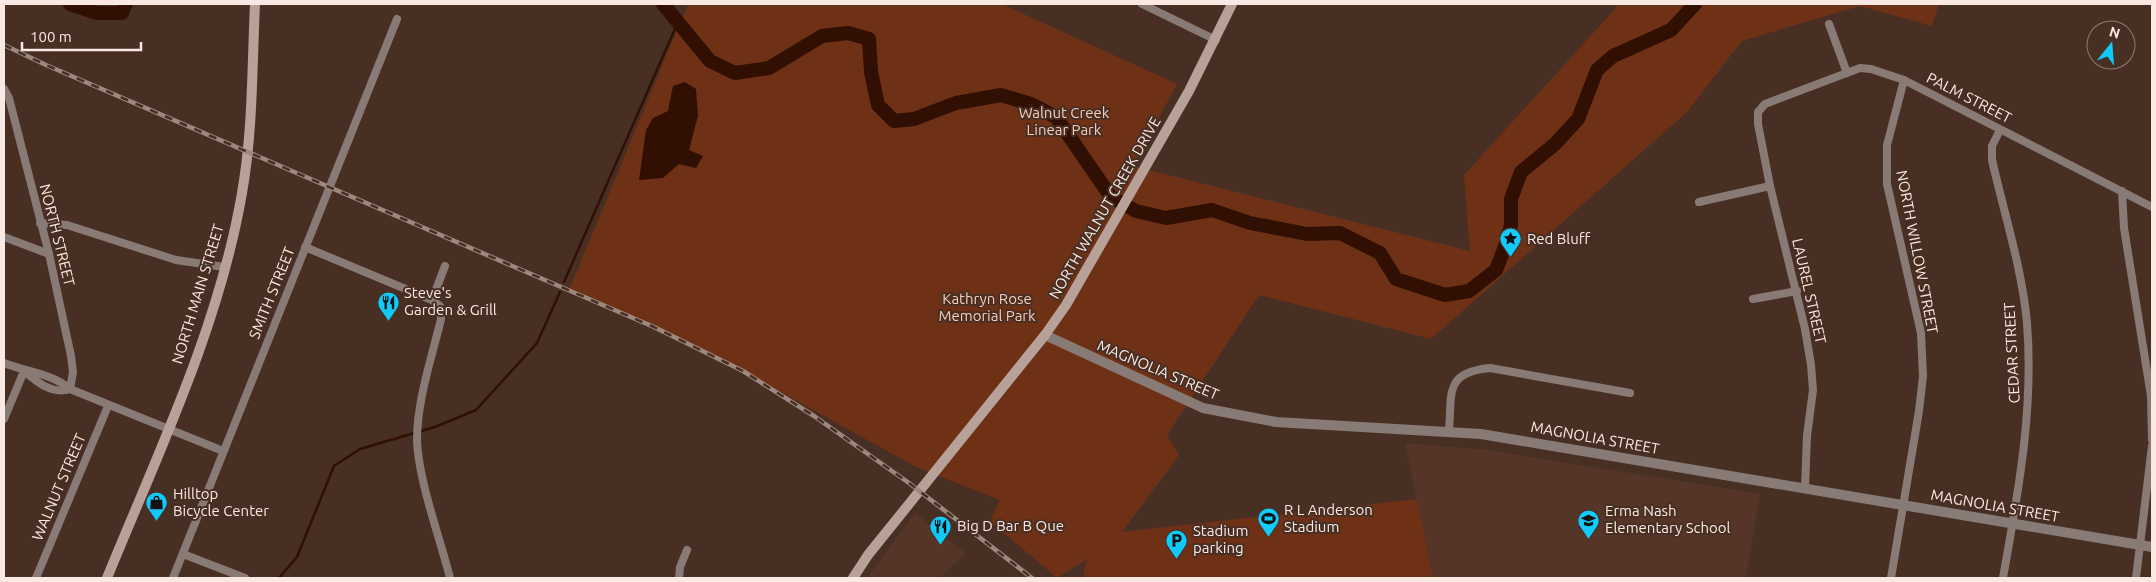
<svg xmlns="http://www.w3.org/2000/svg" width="2156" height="582" viewBox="0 0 2156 582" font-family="Ubuntu,sans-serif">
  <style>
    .built { fill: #553527 }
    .green { fill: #6e3116 }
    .water { fill: #310f02 }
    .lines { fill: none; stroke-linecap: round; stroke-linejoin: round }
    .stream { stroke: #310f02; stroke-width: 2.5 }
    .river { stroke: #310f02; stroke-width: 14 }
    .minor { stroke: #887b75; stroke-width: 8 }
    .tertiary { stroke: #887b75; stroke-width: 10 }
    .secondary { stroke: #b7a199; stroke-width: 10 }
    .rail-casing { stroke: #9d887f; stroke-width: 4.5 }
    .rail { stroke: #482f24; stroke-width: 2.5; stroke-dasharray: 8; stroke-linecap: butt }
    .labels { text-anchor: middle; stroke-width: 4; stroke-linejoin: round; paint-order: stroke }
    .street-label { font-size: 15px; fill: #fae9e2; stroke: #482f24 }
    .park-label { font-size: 15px; fill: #f7cdbc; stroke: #482f24 }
    .poi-label { font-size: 15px; fill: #fae9e2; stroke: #482f24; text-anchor: start }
  </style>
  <rect width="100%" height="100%" fill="#482f24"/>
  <g class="built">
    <polygon points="1405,443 1489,450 1760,494 1746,578 1433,578"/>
    <polygon points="915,513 966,554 939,578 867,578"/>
  </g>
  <polygon class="green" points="688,4 1002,4 1177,84 1133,166 1470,251 1464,175 1617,7 1610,4 1939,4 1932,26 1860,6 1742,41 1687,112 1431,339 1259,295 1167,435 1179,455 1122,532 1417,499 1433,578 1083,578 1087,559 1057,578 990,521 1000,500 916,467 743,371 569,290"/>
  <polygon class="water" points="685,82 696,89 698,116 689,150 703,156 696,168 679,164 663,178 639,180 646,130 653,118 668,111 673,86"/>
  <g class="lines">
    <g class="stream">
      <polyline points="564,282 678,22"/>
      <polyline points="279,578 297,557 334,466 360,449 435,427 476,410 537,343 560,292"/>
    </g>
    <g class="river">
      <polyline points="70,4 97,13 122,13 126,4"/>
      <polyline points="663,4 710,61 735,73 769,68 822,36 848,33 869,39 871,72 878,105 894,121 914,119 956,103 1001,95 1031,104 1056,117 1111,197 1136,211 1166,218 1212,210 1250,223 1307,234 1340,233 1380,253 1396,279 1445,295 1469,291 1496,270 1506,244 1511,225 1511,199 1521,172 1555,144 1578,119 1597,70 1613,56 1671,30 1695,4"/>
    </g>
    <g class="minor">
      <polyline points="1142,4 1216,40"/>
      <polyline points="1829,24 1847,73"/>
      <polyline points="4,89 9,98 49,254 71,356 73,372 70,389"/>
      <path d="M2000,130L1992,146V160C2004,213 2022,268 2027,323C2034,410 2018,493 2003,578"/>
      <polyline points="2122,191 2124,228 2151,396 2152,440"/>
      <polyline points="1699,202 1770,186"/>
      <polyline points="40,223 67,225 176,260 224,267"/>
      <polyline points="4,237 49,254"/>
      <path d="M305,247L432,300L440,306L441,319C432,357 417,400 417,440C418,479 440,538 450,578"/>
      <polyline points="1753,299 1797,291"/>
      <polyline points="432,300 445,266"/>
      <path d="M4,363C26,372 51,373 70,389L223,451"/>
      <path d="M24,371C37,382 52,395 70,389"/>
      <polyline points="4,419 24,371"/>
      <path d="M1449,431C1452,394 1444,372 1490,368L1630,393"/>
      <polyline points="1805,489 1807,436 1813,390 1811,365 1805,329 1770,186 1758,124 1758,112 1765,104 1860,68 1871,69 1904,80 2152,207"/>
      <polyline points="183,554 245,578"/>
      <polyline points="36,578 108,406"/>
      <polyline points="173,578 397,19"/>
      <polyline points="679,578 680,567 687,550"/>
      <polyline points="1891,578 1919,411 1923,376 1921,333 1887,184 1887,145 1904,80"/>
      <polyline points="2136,578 2152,446"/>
    </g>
    <polyline class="tertiary" points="1045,335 1203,408 1276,422 1481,434 2152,547"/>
    <g class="secondary">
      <path d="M107,578C158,453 219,327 242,193C253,131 252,66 255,4"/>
      <polyline points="853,578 868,555 1045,335 1066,305 1189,91 1232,4"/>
    </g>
    <defs>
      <polyline id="rail" points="4,45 46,65 654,327 743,371 814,416 909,483 1032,578"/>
    </defs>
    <use href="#rail" class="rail-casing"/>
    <use href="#rail" class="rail"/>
  </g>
  <defs>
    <symbol id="sight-pin" viewBox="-11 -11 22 30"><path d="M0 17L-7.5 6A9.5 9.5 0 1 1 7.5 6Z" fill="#10cafa" stroke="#482f24"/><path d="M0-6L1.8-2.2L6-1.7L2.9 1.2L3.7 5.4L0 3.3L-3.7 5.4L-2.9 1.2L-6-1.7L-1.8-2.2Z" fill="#111"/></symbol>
    <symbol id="restaurant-pin" viewBox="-11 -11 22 30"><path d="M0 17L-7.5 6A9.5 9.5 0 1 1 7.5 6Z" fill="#10cafa" stroke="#482f24"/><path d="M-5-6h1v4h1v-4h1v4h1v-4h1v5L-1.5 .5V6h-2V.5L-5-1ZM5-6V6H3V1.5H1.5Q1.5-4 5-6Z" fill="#111"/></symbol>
    <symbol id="shop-pin" viewBox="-11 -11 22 30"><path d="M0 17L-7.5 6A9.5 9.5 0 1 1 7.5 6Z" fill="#10cafa" stroke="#482f24"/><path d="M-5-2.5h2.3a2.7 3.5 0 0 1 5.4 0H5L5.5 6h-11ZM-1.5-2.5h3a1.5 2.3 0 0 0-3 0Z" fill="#111"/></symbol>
    <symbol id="stadium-pin" viewBox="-11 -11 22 30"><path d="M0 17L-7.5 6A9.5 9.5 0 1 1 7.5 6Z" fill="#10cafa" stroke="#482f24"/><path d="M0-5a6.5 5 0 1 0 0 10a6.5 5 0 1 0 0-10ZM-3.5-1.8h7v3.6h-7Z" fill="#111"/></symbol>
    <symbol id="school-pin" viewBox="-11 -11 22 30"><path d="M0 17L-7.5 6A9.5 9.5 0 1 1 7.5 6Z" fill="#10cafa" stroke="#482f24"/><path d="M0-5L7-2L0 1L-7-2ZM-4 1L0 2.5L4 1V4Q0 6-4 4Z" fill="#111"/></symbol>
    <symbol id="parking-pin" viewBox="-11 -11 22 30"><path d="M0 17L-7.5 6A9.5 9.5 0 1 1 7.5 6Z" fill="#10cafa" stroke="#482f24"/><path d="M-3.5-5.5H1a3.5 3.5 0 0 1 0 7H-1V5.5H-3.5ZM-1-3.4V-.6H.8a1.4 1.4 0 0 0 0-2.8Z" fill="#111"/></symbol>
  </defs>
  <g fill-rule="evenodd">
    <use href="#sight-pin" x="1498" y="226" width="25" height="34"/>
    <use href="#restaurant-pin" x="376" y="290" width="25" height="34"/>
    <use href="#shop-pin" x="144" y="490" width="25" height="34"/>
    <use href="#stadium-pin" x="1256" y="506" width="25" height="34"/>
    <use href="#school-pin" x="1576" y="508" width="25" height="34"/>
    <use href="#restaurant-pin" x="928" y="514" width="25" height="34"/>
    <use href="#parking-pin" x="1164" y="528" width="25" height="34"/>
  </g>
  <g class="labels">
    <g class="street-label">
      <text transform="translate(1969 98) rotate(27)" y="5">PALM STREET</text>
      <text transform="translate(1105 208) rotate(-60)" y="5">NORTH WALNUT CREEK DRIVE</text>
      <text transform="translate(57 235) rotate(76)" y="5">NORTH STREET</text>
      <text transform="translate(1917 252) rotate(79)" y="5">NORTH WILLOW STREET</text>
      <text transform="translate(1809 291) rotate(77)" y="5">LAUREL STREET</text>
      <text transform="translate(272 293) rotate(-68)" y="5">SMITH STREET</text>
      <text transform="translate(198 294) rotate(-73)" y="5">NORTH MAIN STREET</text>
      <text transform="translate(2012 353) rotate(-93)" y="5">CEDAR STREET</text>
      <text transform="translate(1158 370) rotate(23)" y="5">MAGNOLIA STREET</text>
      <text transform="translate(1595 438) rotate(10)" y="5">MAGNOLIA STREET</text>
      <text transform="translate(59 487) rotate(-67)" y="5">WALNUT STREET</text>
      <text transform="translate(1995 506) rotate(10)" y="5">MAGNOLIA STREET</text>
    </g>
    <g class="park-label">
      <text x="1064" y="118">Walnut Creek<tspan x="1064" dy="17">Linear Park</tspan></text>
      <text x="987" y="304">Kathryn Rose<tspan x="987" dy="17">Memorial Park</tspan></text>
    </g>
    <g class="poi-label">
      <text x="1527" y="244">Red Bluff</text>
      <text x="404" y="298">Steve's<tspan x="404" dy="17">Garden &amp; Grill</tspan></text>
      <text x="173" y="499">Hilltop<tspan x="173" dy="17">Bicycle Center</tspan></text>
      <text x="1284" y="515">R L Anderson<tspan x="1284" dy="17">Stadium</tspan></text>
      <text x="1605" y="516">Erma Nash<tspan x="1605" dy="17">Elementary School</tspan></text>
      <text x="957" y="531">Big D Bar B Que</text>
      <text x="1193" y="536">Stadium<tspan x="1193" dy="17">parking</tspan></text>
    </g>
  </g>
  <rect width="2156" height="582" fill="none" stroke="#fae9e2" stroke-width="10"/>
  <g transform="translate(2111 45) rotate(17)"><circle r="24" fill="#482f24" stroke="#8f7970"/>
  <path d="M0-4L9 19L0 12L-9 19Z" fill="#10cafa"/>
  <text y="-8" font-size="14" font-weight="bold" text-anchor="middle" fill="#fae9e2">N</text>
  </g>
  <path d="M22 42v8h119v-8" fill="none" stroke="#fae9e2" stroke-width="2.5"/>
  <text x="30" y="42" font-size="15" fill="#fae9e2" stroke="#482f24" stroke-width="4" paint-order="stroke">100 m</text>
</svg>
